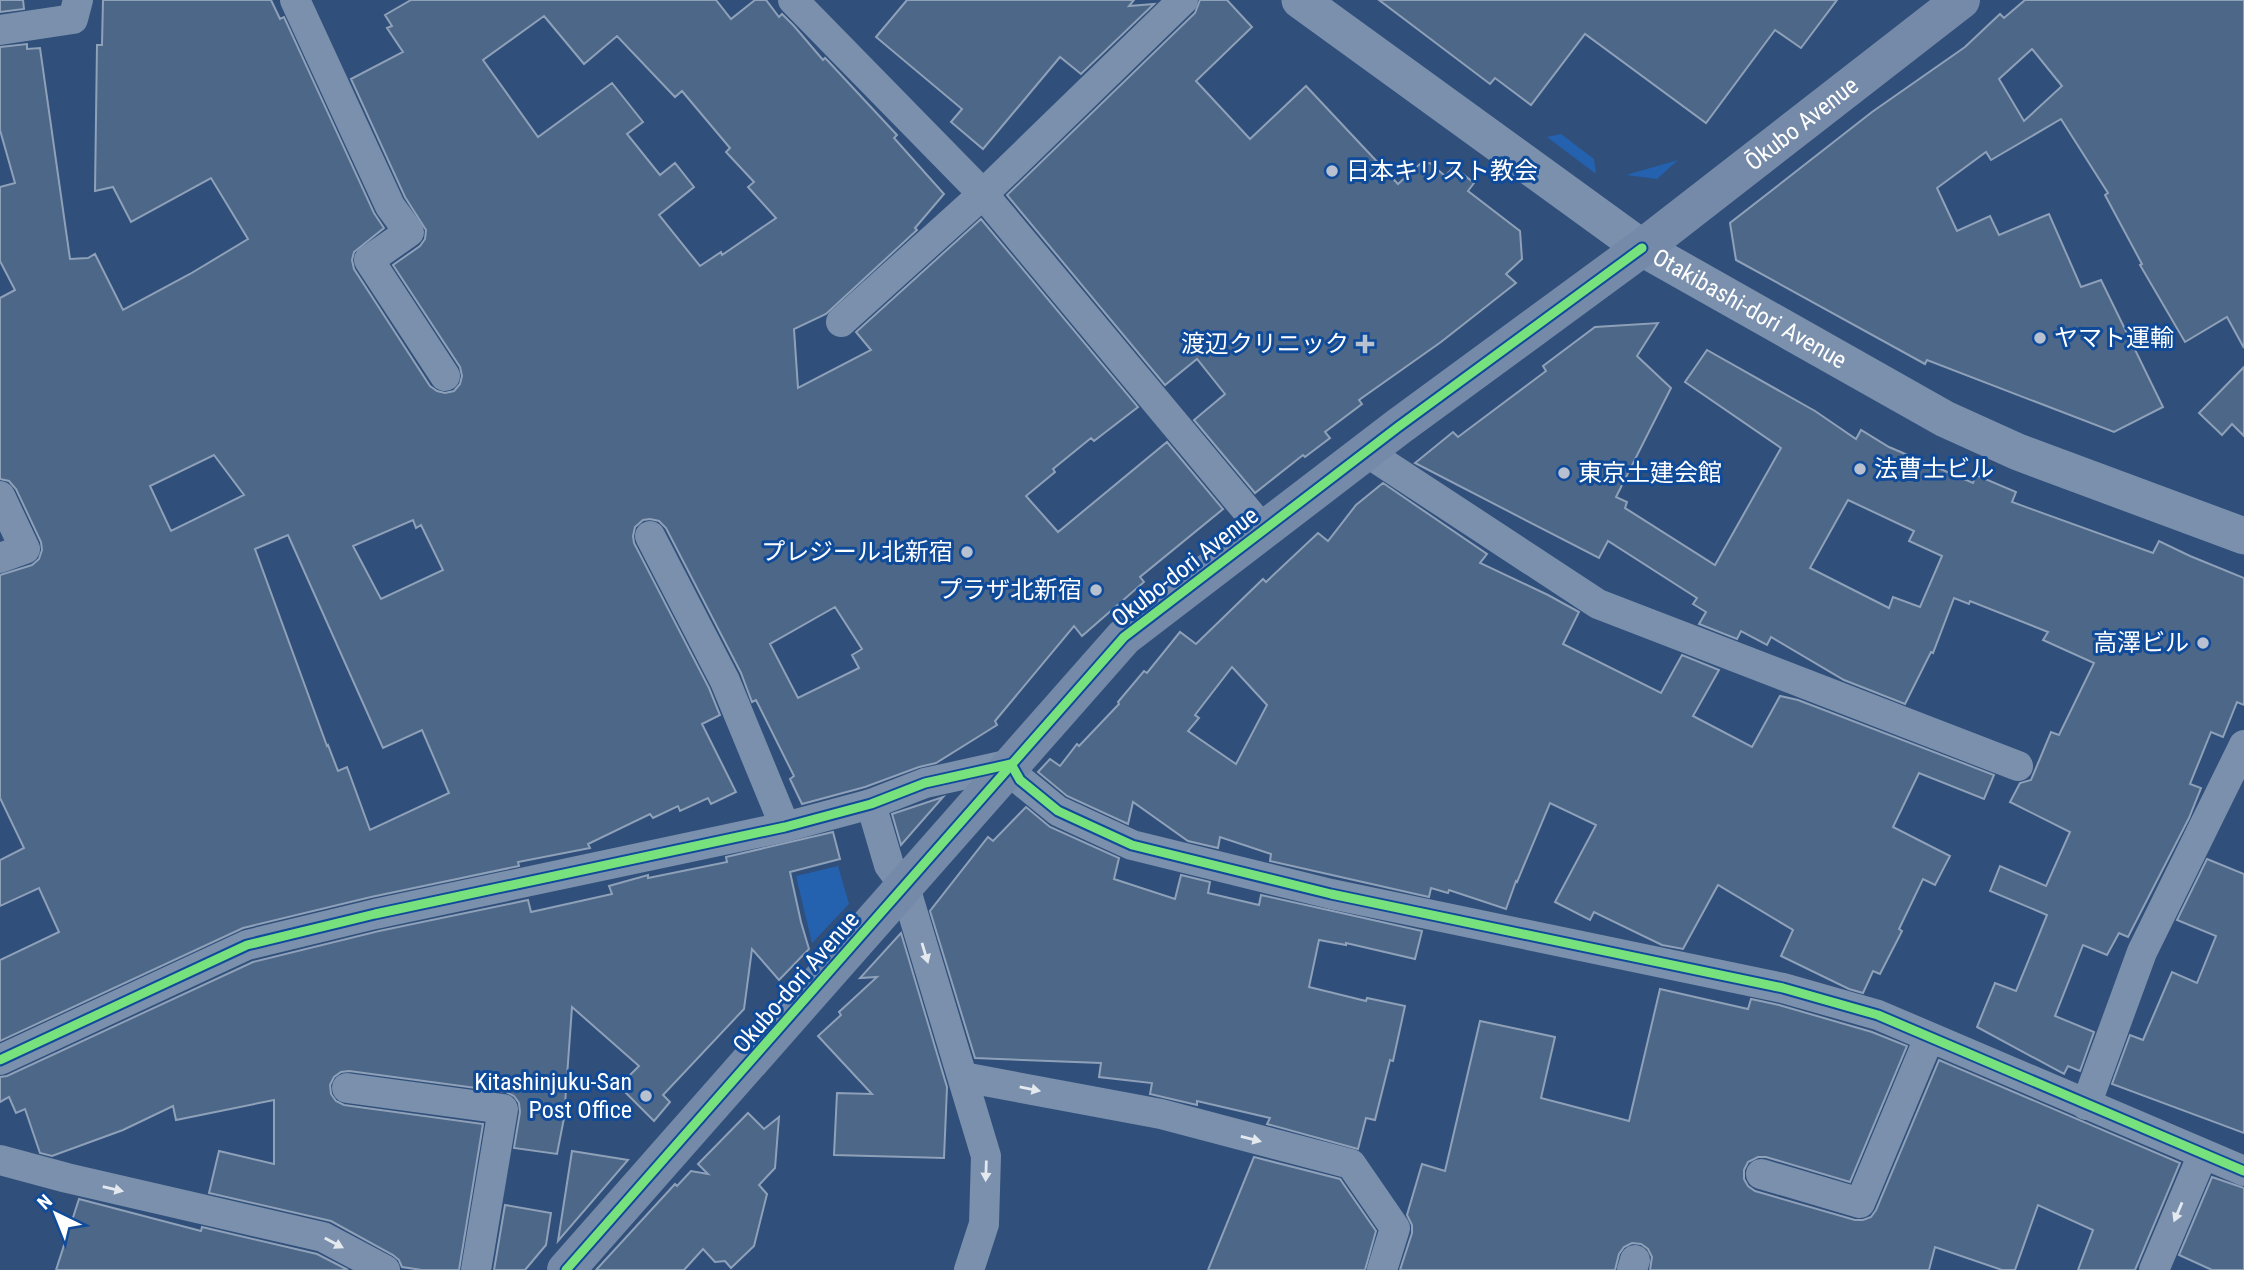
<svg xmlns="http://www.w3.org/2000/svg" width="2244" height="1270" viewBox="0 0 2244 1270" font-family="'Roboto Condensed','Noto Sans JP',sans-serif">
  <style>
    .green { fill: #2462b0 }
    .building { fill: #4d6788; stroke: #8fa1b9; stroke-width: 2; fill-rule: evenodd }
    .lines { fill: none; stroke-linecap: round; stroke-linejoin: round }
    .minor { stroke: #7a90ad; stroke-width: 30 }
    .tertiary { stroke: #7a90ad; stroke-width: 37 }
    .secondary { stroke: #758aa8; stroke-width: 38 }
    .cycleway-casing { stroke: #104b9a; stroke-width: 13 }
    .cycleway { stroke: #77e17e; stroke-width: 9 }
    .oneway { fill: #e4e9ef }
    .poi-dot { fill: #b7c1d0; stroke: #104b9a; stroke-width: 2.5 }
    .labels { text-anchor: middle; stroke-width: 6; stroke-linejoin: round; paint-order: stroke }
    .street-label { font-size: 24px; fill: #fff; stroke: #104b9a }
    .poi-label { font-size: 24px; fill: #fff; stroke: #104b9a; text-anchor: end }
  </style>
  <rect width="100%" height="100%" fill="#304f7a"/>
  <g class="green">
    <polygon points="1561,134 1594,159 1596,174 1547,137"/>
    <polygon points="1678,160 1657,179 1626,175"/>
    <polygon points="838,866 849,904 812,943 796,876"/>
  </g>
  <g class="building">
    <polygon points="0,0 23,0 24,9 0,12"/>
    <path d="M103,0H271L280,19L284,17L374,213L384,228L354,252L352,260L354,269L430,386L437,391L445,393L454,391L460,384L462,376L460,367L393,265L420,246L425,239L426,230L405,197L351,79L403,52L387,28L392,26L385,15L411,0H716L731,19L755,0H766L779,17L782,14L794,26L823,60L825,58L828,61L897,135L894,138L944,194L915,228L917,230L826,314L794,329L798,388L871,350L856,332L981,219L1138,407L1094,441L1091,438L1053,469L1055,472L1026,496L1058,532L1167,442L1223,509L1140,577L1144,582L1082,636L1074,626L995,721L997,725L936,763L919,767L865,787L802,804L790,779L794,776L756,700L752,702L741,673L666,528L659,521L650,519L643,520L635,527L633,536L634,543L709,688L720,715L702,724L736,792L711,804L708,798L680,811L678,806L653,818L650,814L588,844L590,848L518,862L519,866L371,897L243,928L0,1041V960L59,932L39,888L0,906V860L24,848L0,798V575L32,565L39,559L42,550L41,542L16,489L9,481L0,479V298L15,290L0,261V187L15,183L0,130V47L27,44V49L40,48L70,259L88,258L95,254L123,310L190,274L248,239L211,178L131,222L113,187L95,191L97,45H102ZM544,16L584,64L617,36L675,97L682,91L730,148L726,152L754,182L748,187L776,218L722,255L721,252L700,266L659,215L694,187L675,163L660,175L627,134L643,122L612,83L538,137L483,60ZM214,455L244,495L171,531L150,486ZM413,520L416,528L421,525L443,570L381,599L353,546ZM288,535L383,748L422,730L449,793L370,830L347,767L338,771L328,745L327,746L255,549ZM835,607L862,649L852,655L859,668L798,698L770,644Z"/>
    <polygon points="907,0 1134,0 1129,6 1154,4 1081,74 1060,57 983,149 951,122 962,109 876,37"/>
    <polygon points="1200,0 1227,0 1252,27 1196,81 1250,139 1306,86 1398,184 1420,164 1430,163 1445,176 1454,167 1474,183 1468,191 1520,231 1522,259 1506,274 1516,283 1441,342 1359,400 1362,404 1325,432 1330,438 1305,457 1303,455 1255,493 1194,420 1225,394 1197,359 1165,385 1007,195 1195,13"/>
    <polygon points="1379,0 1837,0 1801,48 1775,30 1706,123 1585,34 1531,105 1495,78 1490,84"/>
    <path d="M2025,0H2244V348L2227,317L2185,342L2140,265L2142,264L2105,195L2108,193L2061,119L1991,160L1986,152L1937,188L1957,231L1990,216L1999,235L2049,214L2081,287L2101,280L2163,407L2114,432L1927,360L1925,364L1736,260L1730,223L1872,112L1965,47L2000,14L2004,18ZM2032,49L2062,86L2024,121L1999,79Z"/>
    <path d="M1658,323L1637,356L1671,388L1616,497L1627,502L1625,508L1715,565L1781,448L1685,382L1707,350L1815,411L1856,439L1861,430L1889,447L1973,483L1976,475L2016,492L2012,502L2153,553L2159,541L2190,556L2244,578V705L2237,702L2223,737L2211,732L2190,784L2201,788L2189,818L2128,937L2119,933L2107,955L2083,945L2055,1016L2094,1032L2080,1071L2068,1066L2064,1074L1977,1027L1995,983L2016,991L2047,915L1990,891L2000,866L2046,886L2070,832L2010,802L2020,783L2031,780L2051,732L2059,735L2094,663L2043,640L2048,632L1970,601L1969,604L1954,598L1933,653L1931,652L1905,704L1844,680L1771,637L1767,645L1741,631L1737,639L1699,624L1706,612L1693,604L1697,598L1608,541L1599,558L1415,463L1453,432L1458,437L1546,371L1543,366L1595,327ZM1848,500L1914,531L1909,541L1942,556L1920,607L1893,597L1889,608L1810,568Z"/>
    <polygon points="2244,367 2244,436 2232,424 2222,435 2199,413"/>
    <path d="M1383,483L1487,554L1480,563L1548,595L1579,612L1563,644L1661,693L1682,655L1719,670L1693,716L1752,747L1780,696L1798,700L1994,775L1984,799L1919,773L1893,827L1950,856L1935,885L1923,879L1899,929L1902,931L1880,974L1873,971L1863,993L1849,989L1781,956L1793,930L1718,885L1683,949L1662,945L1594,912L1590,920L1555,902L1596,825L1550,803L1517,882L1516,881L1506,909L1449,890L1448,893L1431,888L1429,897L1270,861L1271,854L1220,837L1218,848L1188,841L1133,802L1128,824L1067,796L1038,772L1050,759L1060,766L1077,744L1079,746L1119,704L1118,702L1144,671L1147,673L1180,632L1196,644L1263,579L1266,582L1318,533L1328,541L1356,505ZM1232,667L1267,705L1236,764L1188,731L1199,718L1195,715Z"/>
    <polygon points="943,797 901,845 892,814"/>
    <polygon points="1026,807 1050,827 1119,858 1114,879 1175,899 1181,875 1210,882 1208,893 1259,905 1261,895 1422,931 1415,959 1346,943 1346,945 1319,940 1309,987 1366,1001 1367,998 1405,1006 1393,1061 1390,1060 1375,1120 1366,1118 1358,1149 1267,1124 1270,1118 1197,1101 1197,1105 1150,1094 1152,1083 1099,1077 1101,1063 975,1058 930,911 988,837 993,841"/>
    <polygon points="833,832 840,859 790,872 801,922 809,949 779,980 752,949 744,1009 663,1095 670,1102 654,1121 619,1086 639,1066 572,1007 564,1118 557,1154 514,1148 520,1112 519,1103 514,1096 506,1092 349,1071 341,1072 334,1077 330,1085 331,1094 336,1101 344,1105 483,1124 459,1270 422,1270 402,1267 399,1260 393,1255 331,1221 209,1193 219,1151 274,1164 274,1100 176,1120 173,1106 123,1130 52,1156 40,1153 25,1109 16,1113 9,1097 0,1102 0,1077 7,1076 253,962 379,931 528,900 531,912 612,894 609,886 648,875 648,878 727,862 726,857"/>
    <polygon points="2207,859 2244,874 2244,1133 2112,1084 2130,1035 2143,1040 2172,972 2197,983 2216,936 2177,920"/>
    <polygon points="901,933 947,1087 944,1158 834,1155 837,1093 872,1094 818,1036 841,1015 839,1012 877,977 860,978"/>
    <polygon points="1660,989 1748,1009 1751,999 1779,1005 1872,1032 1907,1046 1850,1182 1766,1157 1758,1157 1748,1162 1744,1170 1744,1179 1748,1186 1755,1191 1855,1220 1863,1220 1871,1217 1876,1210 1939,1060 2180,1163 2135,1270 2078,1270 2093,1230 2038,1205 2015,1270 2002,1270 1935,1247 1929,1270 1650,1270 1652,1257 1648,1249 1641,1244 1632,1243 1624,1247 1619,1254 1615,1270 1400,1270 1412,1233 1412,1225 1407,1215 1422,1164 1445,1171 1480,1021 1555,1037 1541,1098 1629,1121"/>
    <polygon points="748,1113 764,1129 779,1117 775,1168 759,1185 767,1194 754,1246 731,1268 725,1261 715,1262 703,1249 684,1270 596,1270 675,1184 677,1186 691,1171 708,1174 698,1164"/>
    <polygon points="572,1151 628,1160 558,1241"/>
    <polygon points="1254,1157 1340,1179 1376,1231 1365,1270 1208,1270"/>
    <polygon points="2212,1177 2244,1188 2244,1270 2212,1270 2179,1255"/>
    <polygon points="79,1199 201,1231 202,1227 317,1254 348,1270 56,1270"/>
    <polygon points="505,1205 551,1213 546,1245 525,1270 494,1270"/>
  </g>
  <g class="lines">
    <g class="minor">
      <polyline points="295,0 390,206 409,232 369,260 445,376"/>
      <polyline points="793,0 983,194 1264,531"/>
      <polyline points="0,30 73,19 78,0"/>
      <polyline points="841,322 983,194 1183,0"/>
      <polyline points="1365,451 1598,604 2018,766"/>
      <polyline points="0,496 25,549 0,558"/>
      <polyline points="650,536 725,681 785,827"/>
      <polyline points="871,804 889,865 905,887 986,1156 984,1224 969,1270"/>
      <polyline points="0,1060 247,945 375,914 785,827 871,804 925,783 1011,764 1020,780 1058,811 1132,845 1331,894 1783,988 1878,1015 2244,1171"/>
      <polyline points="963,1077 1161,1114 1351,1164 1395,1228 1382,1270"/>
      <polyline points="347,1088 503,1109 476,1270"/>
      <polyline points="2086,1105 2142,952 2244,745"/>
      <polyline points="0,1160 67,1178 323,1237 385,1270"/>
      <polyline points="1761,1174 1860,1203 1929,1038"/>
      <polyline points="1632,1270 1635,1260"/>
      <polyline points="2154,1270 2203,1154"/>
    </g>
    <path class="tertiary" id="s1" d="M1300,0L1642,248L1945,419L2018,452L2244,536"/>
    <path class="secondary" id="s2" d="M566,1270L1124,637L1398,427L1642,248L1961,0"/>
    <defs>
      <g id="cycleway">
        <polyline points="0,1060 247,945 375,914 785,827 871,804 925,783 1011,764 1020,780 1058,811 1132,845 1331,894 1783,988 1878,1015 2244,1171"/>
        <polyline points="566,1270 1124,637 1398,427 1642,248"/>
      </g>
    </defs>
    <use href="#cycleway" class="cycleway-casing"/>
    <use href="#cycleway" class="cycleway"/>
  </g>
  <defs><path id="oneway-solid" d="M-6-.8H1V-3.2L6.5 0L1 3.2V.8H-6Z" transform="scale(1.75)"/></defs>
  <g class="oneway">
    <use href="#oneway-solid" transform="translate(925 953) rotate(73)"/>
    <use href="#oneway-solid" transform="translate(1030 1089) rotate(11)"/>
    <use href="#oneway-solid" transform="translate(1251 1139) rotate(14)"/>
    <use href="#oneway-solid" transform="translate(986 1171) rotate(92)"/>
    <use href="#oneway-solid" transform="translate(113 1189) rotate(13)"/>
    <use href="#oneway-solid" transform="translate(2178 1212) rotate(113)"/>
    <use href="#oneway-solid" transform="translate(334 1243) rotate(28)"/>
  </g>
  <g class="poi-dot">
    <circle cx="1332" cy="171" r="7"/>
    <circle cx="2040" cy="338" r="7"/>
    <path d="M1361.5 333.5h7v7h7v7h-7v7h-7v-7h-7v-7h7z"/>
    <circle cx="1860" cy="469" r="7"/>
    <circle cx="1564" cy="473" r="7"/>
    <circle cx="967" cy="552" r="7"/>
    <circle cx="1096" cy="590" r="7"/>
    <circle cx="2203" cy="643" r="7"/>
    <circle cx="646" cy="1096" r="7"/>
  </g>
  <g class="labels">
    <g class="street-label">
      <text dy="8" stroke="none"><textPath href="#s2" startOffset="1694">Ōkubo Avenue</textPath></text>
      <text dy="8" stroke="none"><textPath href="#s1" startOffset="546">Otakibashi-dori Avenue</textPath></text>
      <text transform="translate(1185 567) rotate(-38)" y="8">Okubo-dori Avenue</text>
      <text transform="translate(796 982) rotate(-49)" y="8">Okubo-dori Avenue</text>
    </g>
    <g class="poi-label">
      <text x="1346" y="179" text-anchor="start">日本キリスト教会</text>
      <text x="2054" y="346" text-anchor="start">ヤマト運輸</text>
      <text x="1349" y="352">渡辺クリニック</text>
      <text x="1874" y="477" text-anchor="start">法曹士ビル</text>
      <text x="1578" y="481" text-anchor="start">東京土建会館</text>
      <text x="953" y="560">プレジール北新宿</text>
      <text x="1082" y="598">プラザ北新宿</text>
      <text x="2189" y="651">高澤ビル</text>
      <text x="632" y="1090">Kitashinjuku-San<tspan x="632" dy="28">Post Office</tspan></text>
    </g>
  </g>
  <g transform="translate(56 1214) rotate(317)" stroke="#104b9a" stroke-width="5" paint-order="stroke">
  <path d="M0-5L12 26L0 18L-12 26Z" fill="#ffffff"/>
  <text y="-10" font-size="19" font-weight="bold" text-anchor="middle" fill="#ffffff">N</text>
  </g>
</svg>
